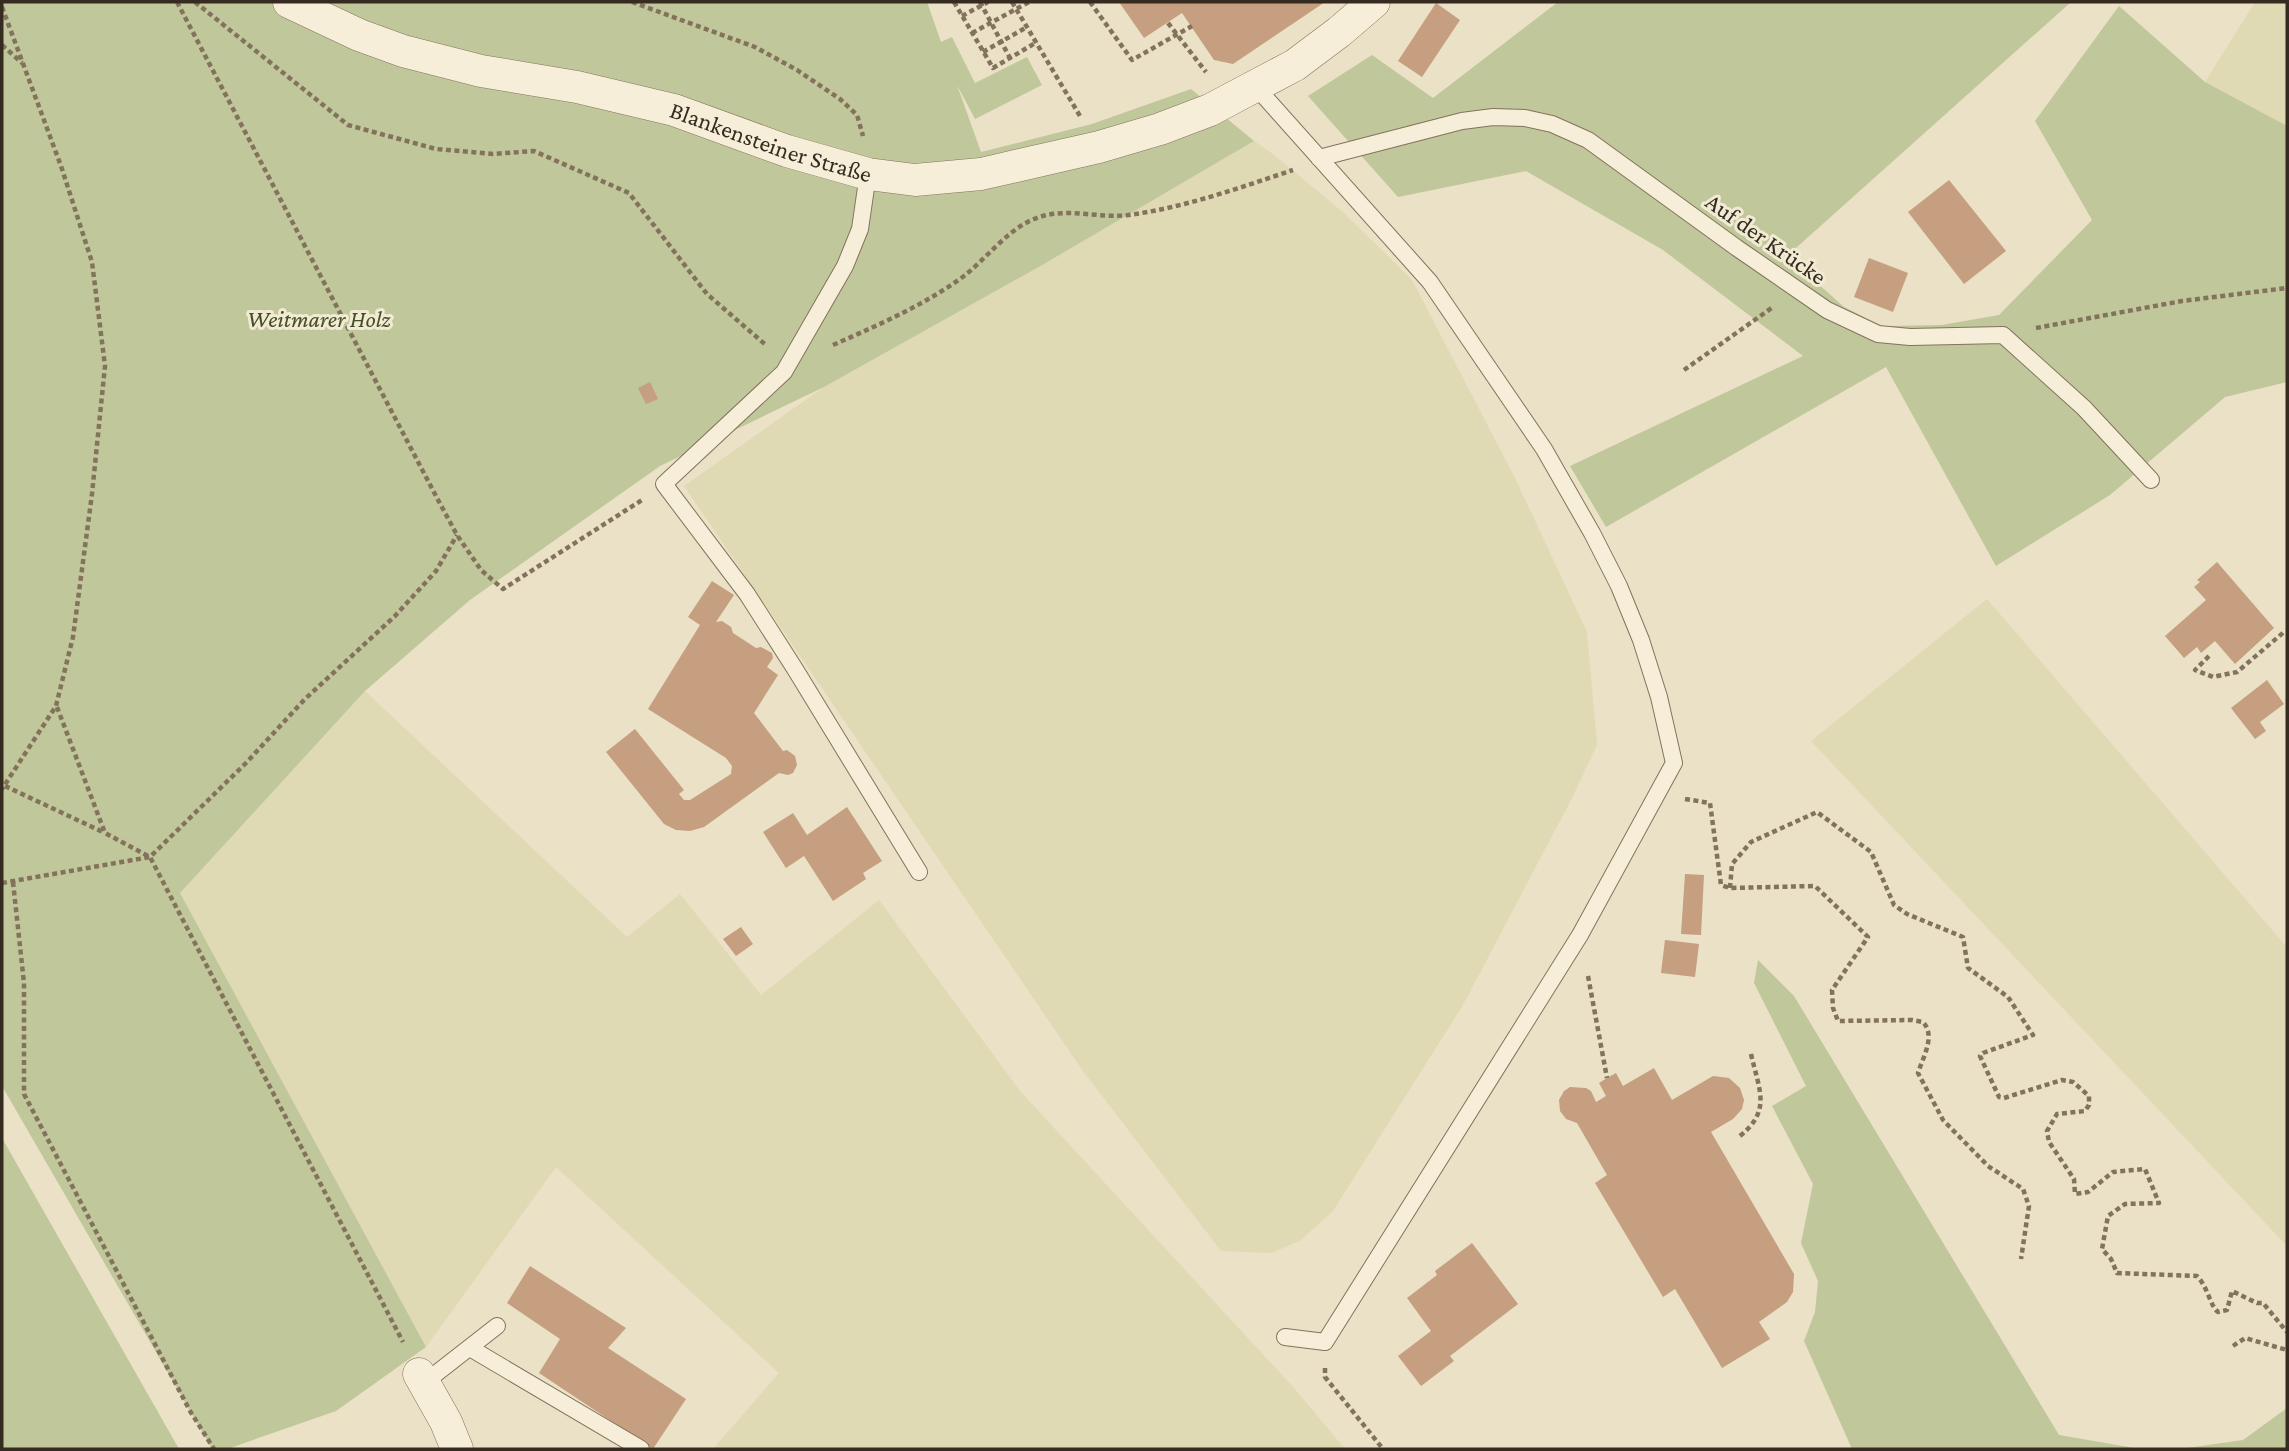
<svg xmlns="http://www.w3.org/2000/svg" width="2289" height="1451" viewBox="0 0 2289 1451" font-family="'Crimson Pro',serif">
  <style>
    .farmland { fill: #dfdab4 }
    .green { fill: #c0c79a }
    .building { fill: #c59f7f }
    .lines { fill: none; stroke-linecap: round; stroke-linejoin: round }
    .service-casing { stroke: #83735d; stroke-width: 18 }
    .minor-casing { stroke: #83735d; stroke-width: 33 }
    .path { stroke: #83735d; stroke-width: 4.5; stroke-dasharray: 5 3.5; stroke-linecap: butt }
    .service { stroke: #f6eed8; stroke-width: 16 }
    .minor { stroke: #f6eed8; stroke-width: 32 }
    .labels { text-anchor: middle; stroke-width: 6; stroke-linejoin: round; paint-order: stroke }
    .street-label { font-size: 24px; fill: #352b20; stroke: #f2ebd4 }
    .park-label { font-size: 24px; font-style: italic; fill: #444f28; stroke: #f2ebd4 }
  </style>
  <rect width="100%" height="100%" fill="#eae1c6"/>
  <g class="farmland">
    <polygon points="2255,2 2287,2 2287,128 2205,82"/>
    <polygon points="1254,141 1274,155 1344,213 1412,280 1516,480 1587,632 1597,745 1571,800 1463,1005 1333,1211 1301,1240 1272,1253 1221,1251 1083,1071 684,486 824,387 1044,264"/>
    <polygon points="1987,599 2285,945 2287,944 2287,1246 1811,741"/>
    <polygon points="365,691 627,937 680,894 761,995 879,900 1020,1091 1294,1388 1345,1449 713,1449 779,1373 556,1167 426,1347 179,893"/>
  </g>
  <g class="green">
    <polygon points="2,2 927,2 941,42 952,37 975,83 1027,57 1042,85 975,119 957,85 981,152 1092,124 1191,89 1254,141 1044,264 824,387 660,466 470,600 365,691 180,893 426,1347 336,1411 227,1449 212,1449 2,1086"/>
    <polygon points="1558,2 2071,2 1787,256 1844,307 1882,326 1942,325 1999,315 2092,220 2035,121 2119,6 2205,82 2287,126 2287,382 2225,397 2110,495 1996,566 1886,367 1606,527 1570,466 1803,356 1663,250 1526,171 1398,197 1308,96 1372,55 1433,98"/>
    <polygon points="1758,960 1794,996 2059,1435 2140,1449 1852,1449 1804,1341 1815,1312 1818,1281 1801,1243 1813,1184 1772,1106 1806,1086 1754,983"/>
    <polygon points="2,1138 179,1449 2,1449"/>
    <polygon points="2287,1408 2287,1449 2180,1449 2243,1440"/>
  </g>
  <g class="building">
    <polygon points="1119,2 1325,2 1233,64 1214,60 1182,13 1144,38"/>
    <polygon points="1436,3 1460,20 1422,77 1398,61"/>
    <polygon points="1949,180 2006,251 1964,284 1908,212"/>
    <polygon points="1869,258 1908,273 1893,312 1854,297"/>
    <polygon points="650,382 658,399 646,404 638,388"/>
    <polygon points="2217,562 2274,628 2235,664 2215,641 2201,653 2197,647 2184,658 2165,636 2206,600 2194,587 2200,582 2197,580"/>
    <polygon points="712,581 734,595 716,622 722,621 731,627 733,633 756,648 761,647 772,653 773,658 767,667 778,675 754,713 783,751 787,750 795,756 797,765 793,773 788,775 779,773 704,827 690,831 676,830 664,824 606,752 635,729 684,790 679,794 684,800 690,800 731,774 732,766 726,758 648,709 700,625 688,617"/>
    <polygon points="2267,680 2284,704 2260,722 2266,731 2255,739 2231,708"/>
    <polygon points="847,807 882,861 863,873 866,879 833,901 804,856 786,868 763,832 793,813 807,835"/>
    <polygon points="1685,874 1704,875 1701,935 1681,934"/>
    <polygon points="741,927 753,944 736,956 723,939"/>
    <polygon points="1665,940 1699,944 1695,977 1661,973"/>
    <polygon points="1654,1068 1672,1100 1713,1076 1729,1078 1740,1088 1744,1100 1742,1109 1733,1119 1711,1132 1794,1274 1793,1292 1787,1302 1759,1322 1770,1339 1722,1368 1675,1289 1663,1297 1595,1183 1607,1175 1577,1123 1566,1119 1560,1111 1559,1100 1564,1091 1570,1087 1586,1088 1591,1091 1596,1102 1606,1096 1599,1083 1607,1078 1616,1073 1623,1086"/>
    <polygon points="1472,1243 1518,1304 1450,1356 1454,1361 1421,1386 1398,1356 1431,1331 1407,1298 1437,1275 1435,1271"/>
    <polygon points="530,1266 626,1328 608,1348 686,1399 653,1449 539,1373 560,1339 507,1303"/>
  </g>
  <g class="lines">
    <defs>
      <g id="service">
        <polyline points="1256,87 1430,282 1544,449 1592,533 1619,586 1641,640 1659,697 1674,763 1580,935 1325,1342 1285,1337"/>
        <polyline points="1319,158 1462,121 1493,117 1525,118 1552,124 1588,140 1737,248 1827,310 1878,334 1910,337 2003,335 2084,408 2151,480"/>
        <polyline points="868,174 860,229 845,266 784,372 664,484 747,594 795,669 919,872"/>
        <polyline points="470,1348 641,1449"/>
        <polyline points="424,1383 497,1326"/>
      </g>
      <g id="minor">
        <path id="s1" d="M289,2L359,35L403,51L481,71L577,87L674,110L787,151L868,174L915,180L981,174L1099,147L1160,129L1210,110L1295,65L1339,32L1374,2"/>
        <polyline points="419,1374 446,1422 457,1449"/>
      </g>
    </defs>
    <use href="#service" class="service-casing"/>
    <use href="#minor" class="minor-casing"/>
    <g class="path">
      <polyline points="177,2 437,498 457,535 481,570 503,589 642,500"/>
      <polyline points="195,2 348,125 436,149 493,154 534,151 629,193 707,294 767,346"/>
      <polyline points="632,2 755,47 797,70 840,99 857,115 863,136"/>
      <polyline points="954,2 993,68 1037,42"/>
      <polyline points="980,2 1010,58"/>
      <polyline points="1012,2 1080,116"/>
      <polyline points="1090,2 1132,60 1192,26"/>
      <polyline points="2,7 61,166 92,262 105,366 92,494 73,637 56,706 2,789"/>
      <polyline points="962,16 988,2"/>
      <polyline points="1168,23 1206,72"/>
      <polyline points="972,33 1029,2"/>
      <polyline points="2,45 22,63"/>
      <polyline points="983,52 1027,27"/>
      <polyline points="2036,328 2182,301 2287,288"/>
      <path d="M833,345C878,325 923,306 964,276C987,258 1007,230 1034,219C1065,206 1098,219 1129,215C1186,207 1239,188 1293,170"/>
      <polyline points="1684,370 1773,307"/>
      <polyline points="2209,656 2195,670 2213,677 2237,672 2284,632"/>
      <polyline points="57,707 105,833 150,857 403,1342"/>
      <polyline points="5,786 105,833"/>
      <path d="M1685,799L1710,803L1721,885L1730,888L1815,886L1868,937L1832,990L1833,1008L1838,1021L1912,1020L1923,1022C1936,1036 1923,1057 1918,1073L1943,1120L1988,1166L2023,1189L2029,1206L2021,1259"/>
      <polyline points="13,882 24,983 24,1094 190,1411 214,1449"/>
      <polyline points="2,883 150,857 246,763 305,699 395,616 436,571 457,535"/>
      <path d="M1730,888L1732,864L1751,842L1817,812L1871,852L1894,905L1907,914L1963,937L1968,968L2008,997L2033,1035L1983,1053L1980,1056L1999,1097L2004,1098L2062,1080L2073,1082L2089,1096V1105L2085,1111L2057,1114L2047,1131L2049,1142L2074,1179L2075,1194L2088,1192L2113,1172L2145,1169L2159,1203L2125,1204L2108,1216L2102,1249L2111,1259L2117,1273L2197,1276C2208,1287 2210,1306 2218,1312L2227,1310L2232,1291L2257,1303H2263L2287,1332"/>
      <polyline points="1588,976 1607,1078"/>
      <path d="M1740,1136C1772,1110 1759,1090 1751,1054"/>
      <polyline points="2233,1346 2245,1338 2287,1350"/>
      <polyline points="1325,1368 1325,1377 1383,1449"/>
    </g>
    <use href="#service" class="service"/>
    <use href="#minor" class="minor"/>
  </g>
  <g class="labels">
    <g class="street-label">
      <text dy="8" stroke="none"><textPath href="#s1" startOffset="504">Blankensteiner Straße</textPath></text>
      <text transform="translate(1766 239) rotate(35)" y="8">Auf der Krücke</text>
    </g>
    <g class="park-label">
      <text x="319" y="327">Weitmarer Holz</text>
    </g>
  </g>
  <rect width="2289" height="1451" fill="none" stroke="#352b20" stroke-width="7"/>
</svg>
